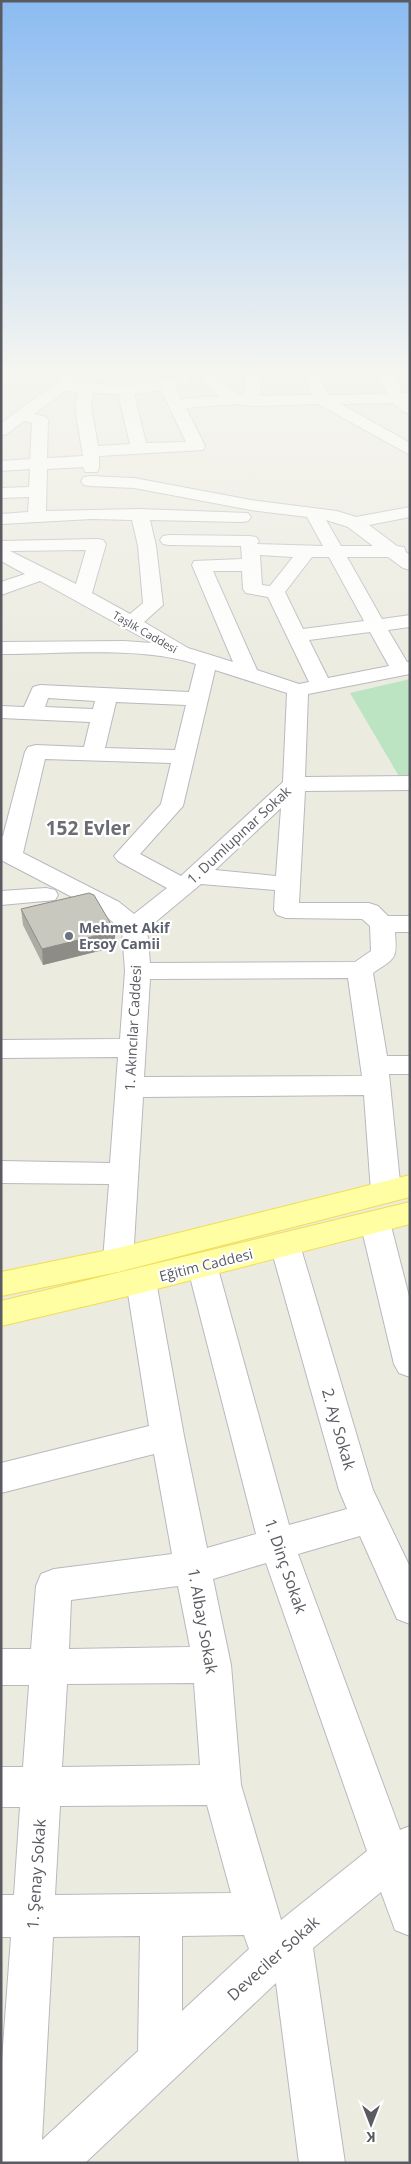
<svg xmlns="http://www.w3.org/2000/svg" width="411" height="2164" viewBox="0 0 411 2164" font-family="'Open Sans',sans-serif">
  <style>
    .green { fill: #bce4c2 }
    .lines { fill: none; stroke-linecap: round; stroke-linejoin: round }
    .minor-casing { stroke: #b8b9bf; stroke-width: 2 }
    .major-casing { stroke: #f1dd54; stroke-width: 2 }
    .minor { fill: #fff; fill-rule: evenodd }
    .major { fill: #fffea2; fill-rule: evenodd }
    .wall { fill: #adaca4 }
    .shaded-wall { fill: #8d8c86 }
    .building { fill: #c9c8bf; stroke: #8d8c86 }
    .worship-dot { fill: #6b7280; stroke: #fff; stroke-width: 2 }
    .labels { text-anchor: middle; stroke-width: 4.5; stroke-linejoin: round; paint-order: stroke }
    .far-street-label { font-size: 11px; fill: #595b61; stroke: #fff }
    .street-label { font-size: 14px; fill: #595b61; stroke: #fff }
    .worship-label { font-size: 14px; font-weight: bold; fill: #5b616d; stroke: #fff; text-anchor: start }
    .near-street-label { font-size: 16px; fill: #595b61; stroke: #fff }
    .district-label { font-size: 19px; font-weight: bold; fill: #6a6d73; stroke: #fff }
  </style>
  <rect width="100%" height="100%" fill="#ecebe0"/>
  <polygon class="green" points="410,679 410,778 400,778 350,693"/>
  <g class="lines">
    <defs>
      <g id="minor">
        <path d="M60,374H75L72,382C94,384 116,386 138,384C152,383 178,374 188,377L191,380L188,383L175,387L181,399L220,396L192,374H210L240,395H244L245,374H261L260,396L312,395L303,374H319L328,395L387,394L377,374H392L403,393H410V414L404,412L393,403L341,404L410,443V455L318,404L252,406L236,404L186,408L205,446L203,450L99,456V468L97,472H85L83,467L47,469L46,511L139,509L248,513L251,517L248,521L242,522L150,520L156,546L163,605L144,622L188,648L233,662L192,565L194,561L242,559L241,546L169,545L163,544L160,540L163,536L169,535L250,536L256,537L259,541L257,544L323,546L307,517L251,510L134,488L90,486L84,485L81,481L84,477L90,476L134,478L251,500L337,511L356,517L410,507V517L369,525L397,546L404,547L406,552L410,555V570L403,568L388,557H347L382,619L410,615V627L388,630L407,662H410V674L308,694L305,777L410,776V790L305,791L299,903H369L378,906L388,916H410V932H395C397,960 396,957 373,973L387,1056H410V1074H389L401,1192L396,1200L386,1203L376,1200L371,1192L364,1095L143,1097L133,1260L129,1268L118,1272L107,1268L103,1260L109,1184L1,1183V1161L110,1163L118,1057L1,1058V1040L120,1039L125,971L122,930L101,912L1,860V835L3,836L25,752L28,747L36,745L84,747L90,722L1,718V706L24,707L33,687L40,685L189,692L196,664C142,646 60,654 1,654V642L124,641L152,643L40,581L1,595V582L25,574L1,561V541L97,539L103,540L106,544L92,593L130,614L143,603L138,546L132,520L92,519L1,524V514L28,512L29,497L1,498V488L29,487L30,469L1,471V461L30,459L32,423L24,421L7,434L1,436V423L56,383ZM161,390L186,442L146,443L134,394ZM65,391L78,392L75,407L83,456L47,458L48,420L46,417L34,414ZM93,393L118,394L130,444L98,446L91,407ZM326,520L348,527L373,546H341ZM86,550L76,584L10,551ZM260,555L293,557L270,586L262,585ZM312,557H329L364,621L303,629L285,592ZM213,571H242L243,589L246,593L268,597L309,682L299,684L257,670ZM370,632L389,666L328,678L309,640ZM215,670L287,693L283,782L181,876L140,854L183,806ZM48,698L95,701L93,709L45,707ZM116,702L186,705L175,750L105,748ZM45,759L171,763L161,804L114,856L118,861L167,888L134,914L119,902L23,853ZM281,808L276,876L215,870ZM201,884L275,890L274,910L277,915L286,918L362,919L370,926L371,951L355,962L150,963L147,929ZM348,978L362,1076L144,1077L150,979Z"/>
        <polygon points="46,888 55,890 58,895 55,900 1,905 1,891"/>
        <polygon points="375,1211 386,1214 390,1222 410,1300 410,1377 399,1373 394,1364 360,1222 364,1214"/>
        <path d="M285,1233L296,1237L300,1245L373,1490L410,1567V1624L397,1619L360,1536L298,1554L400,1830L410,1826V1936L395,1930L381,1892L313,1948L345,2163H299L276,1983L85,2163H1V2074L11,1937H1V1895H14L20,1807H1V1767H23L29,1685H1V1649H31L36,1586L41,1574L54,1569L172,1554L154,1454L1,1493V1463L149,1426L126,1281L130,1272L141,1269L152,1272L156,1281L184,1436L207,1548L256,1534L187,1265L191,1257L202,1253L213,1257L217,1265L289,1525L347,1509L339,1490L270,1245L274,1237ZM266,1563L367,1851L281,1920L241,1785L231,1665L213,1579ZM178,1586L190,1647L69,1649L71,1600ZM194,1683L200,1765L62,1767L67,1684ZM207,1805L231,1893L55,1895L60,1806ZM244,1935L249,1949L182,2011V1936ZM140,1936L138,2051L42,2140L53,1937Z"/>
      </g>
      <g id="major">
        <polygon points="410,1175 410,1197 118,1272 1,1296 1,1272 118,1248"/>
        <polygon points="410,1202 410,1224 141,1293 1,1326 1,1301"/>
      </g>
    </defs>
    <use href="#minor" class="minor-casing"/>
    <use href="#major" class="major-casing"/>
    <use href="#minor" class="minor"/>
    <use href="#major" class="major"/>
  </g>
  <polygon class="wall" points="21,909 115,947 43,965 23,925"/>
  <polygon class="shaded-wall" points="115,931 115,947 43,965 42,949"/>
  <polygon class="building" points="89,893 94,895 115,931 42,949 21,909"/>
  <linearGradient id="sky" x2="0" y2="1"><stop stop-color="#8abbf1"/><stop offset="0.55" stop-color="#f6f6f1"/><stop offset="1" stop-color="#f6f6f1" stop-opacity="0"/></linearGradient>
  <rect width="411" height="677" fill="url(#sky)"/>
  <circle class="worship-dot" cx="69" cy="936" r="5"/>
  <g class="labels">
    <g class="far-street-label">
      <text transform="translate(145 632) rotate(30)" y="4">Taşlık Caddesi</text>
    </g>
    <g class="street-label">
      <text transform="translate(239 835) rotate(-43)" y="5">1. Dumlupınar Sokak</text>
      <text transform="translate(133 1028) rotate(-87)" y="5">1. Akıncılar Caddesi</text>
      <text transform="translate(206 1265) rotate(-14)" y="5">Eğitim Caddesi</text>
    </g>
    <g class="worship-label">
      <text x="79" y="933">Mehmet Akif<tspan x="79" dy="16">Ersoy Camii</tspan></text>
    </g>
    <g class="near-street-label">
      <text transform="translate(339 1429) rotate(74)" y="6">2. Ay Sokak</text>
      <text transform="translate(286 1566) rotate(71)" y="6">1. Dinç Sokak</text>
      <text transform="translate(203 1621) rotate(80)" y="6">1. Albay Sokak</text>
      <text transform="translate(36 1874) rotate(-86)" y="6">1. Şenay Sokak</text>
      <text transform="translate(273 1958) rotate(-42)" y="6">Deveciler Sokak</text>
    </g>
    <g class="district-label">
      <text x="88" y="835">152 Evler</text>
    </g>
  </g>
  <rect width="411" height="2164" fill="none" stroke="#595b61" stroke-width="5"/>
  <g transform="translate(371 2124) rotate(180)" stroke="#ffffff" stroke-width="4" paint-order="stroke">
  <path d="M0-4L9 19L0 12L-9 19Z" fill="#595b61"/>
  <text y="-8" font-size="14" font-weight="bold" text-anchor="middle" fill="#595b61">K</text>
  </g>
</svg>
